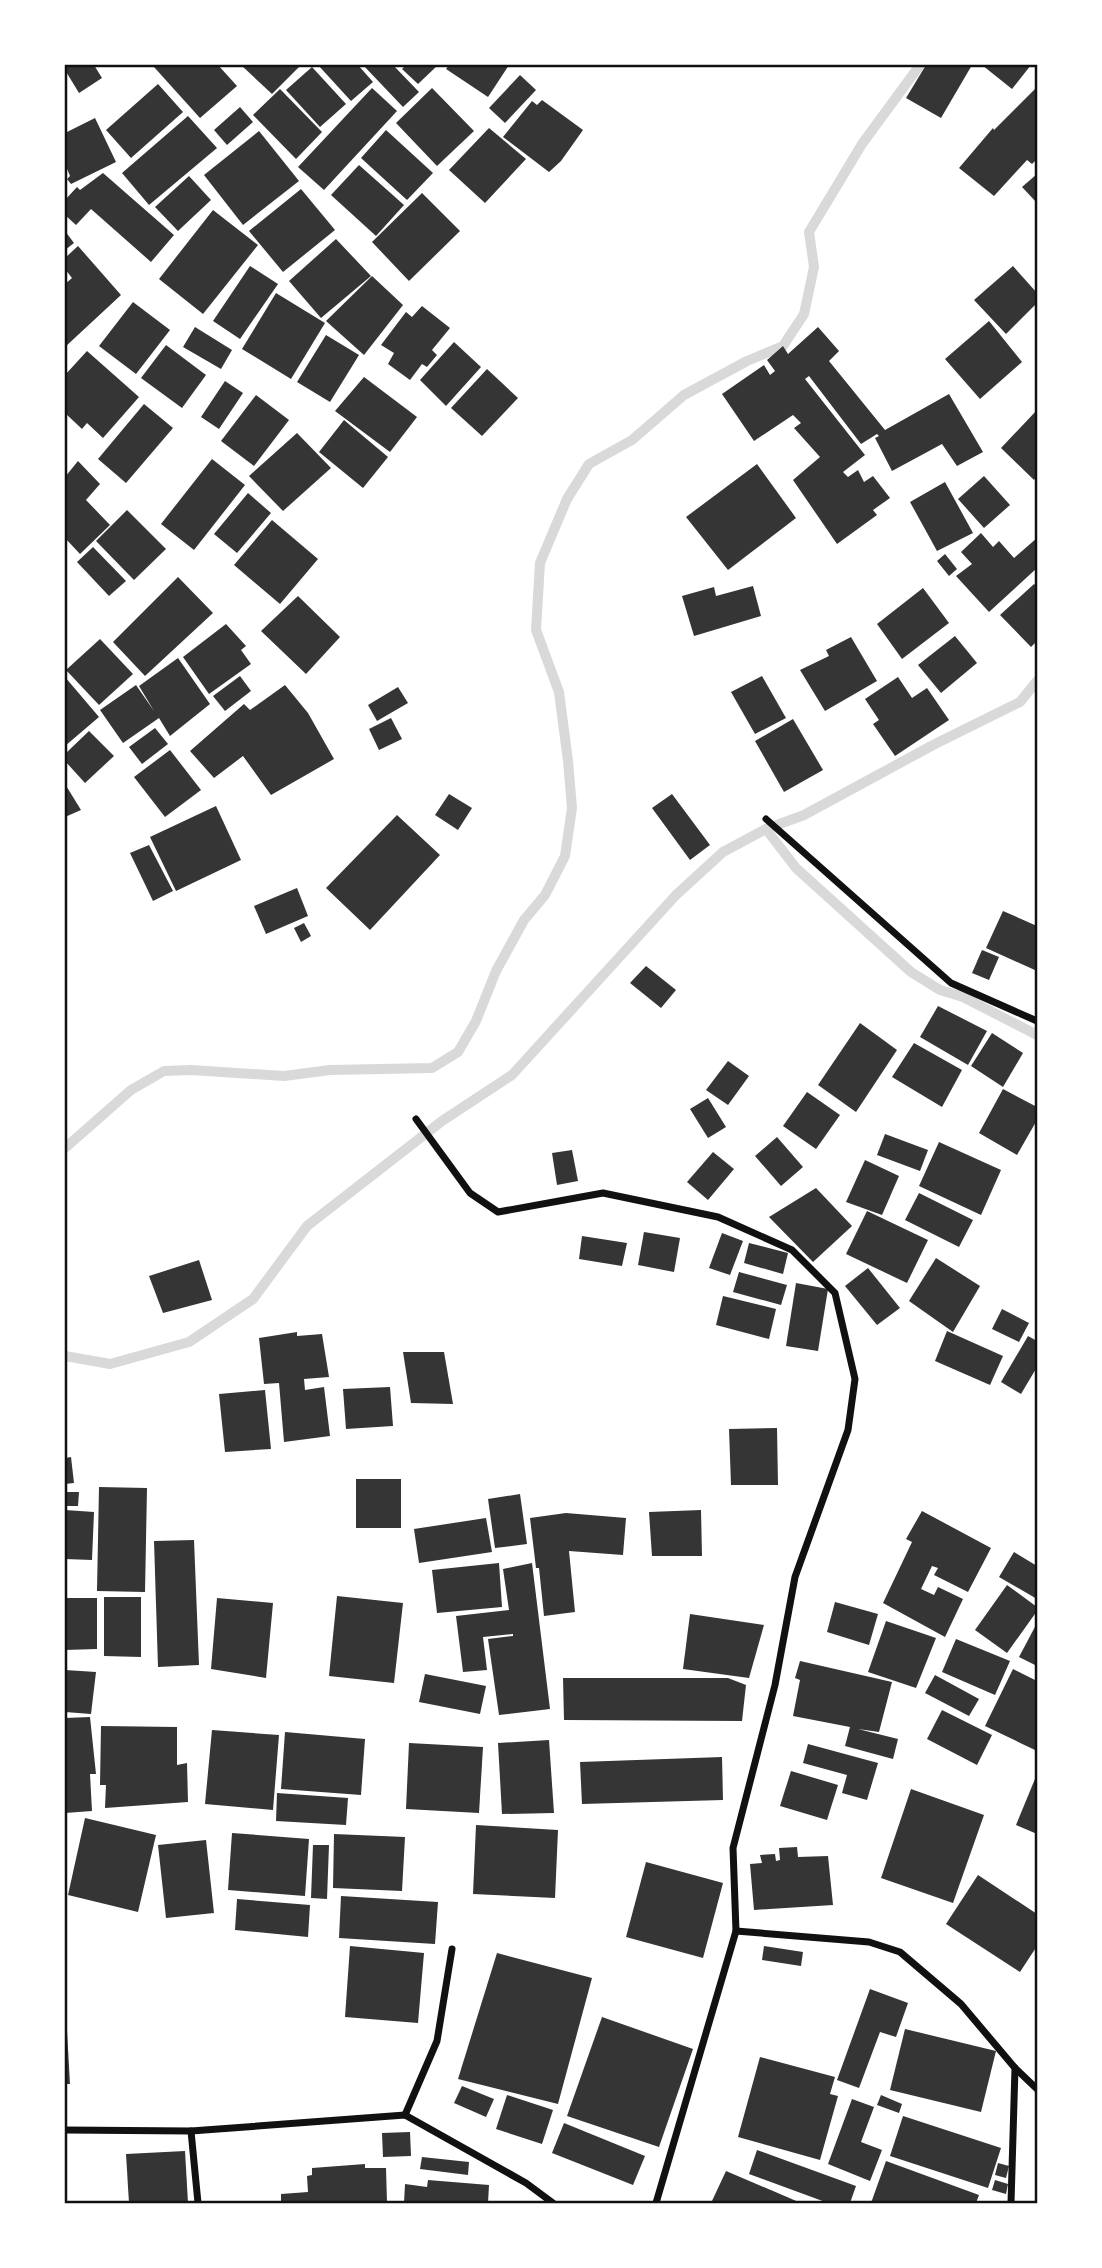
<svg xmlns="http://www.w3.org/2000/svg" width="1102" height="2268" viewBox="0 0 1102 2268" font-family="'Asap Condensed',sans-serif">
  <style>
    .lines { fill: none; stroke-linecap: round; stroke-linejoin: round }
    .stream { stroke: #d9d9d9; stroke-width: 10 }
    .building { fill: #353535 }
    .minor { stroke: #111; stroke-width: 7 }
    .neatline { fill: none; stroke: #111; stroke-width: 2.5 }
  </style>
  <rect width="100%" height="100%" fill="#fff"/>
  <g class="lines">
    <g class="stream">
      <polyline points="766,829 796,868 911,972 940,990 963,997 1037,1035"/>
      <polyline points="65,1148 131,1090 164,1071 191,1070 284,1076 330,1070 432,1068 458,1052 476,1021 496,971 524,920 545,895 565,856 572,808 568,761 559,692 536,630 540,563 567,499 589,464 632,440 684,395 747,361 783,346 804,314 814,267 809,232 862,144 920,65"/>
      <polyline points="65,1356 110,1364 189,1342 253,1299 307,1226 442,1121 512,1075 676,895 723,852 766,829 804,815 935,744 1020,702 1037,681"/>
    </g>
  </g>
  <g class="building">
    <polygon points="65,65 94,65 102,78 79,93 65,70"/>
    <polygon points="157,65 218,65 237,86 200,118 154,67"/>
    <polygon points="241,65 301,65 272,94"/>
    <polygon points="318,65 358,65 373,82 351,101"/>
    <polygon points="363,65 393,65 419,92 403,107"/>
    <polygon points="406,65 438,65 418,84 402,69"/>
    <polygon points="449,65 509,65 488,97 446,69"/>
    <polygon points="926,65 972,65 941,118 906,98"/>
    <polygon points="982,65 1031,65 1012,89"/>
    <polygon points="312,67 346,104 320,127 286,90"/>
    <polygon points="520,75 536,90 505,123 489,108"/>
    <polygon points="158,84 183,112 131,158 106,130"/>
    <polygon points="1037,87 1037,159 1032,164 1027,160 994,196 959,168 993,128 994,130"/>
    <polygon points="372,88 397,111 324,190 298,167"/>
    <polygon points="432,88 474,131 437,166 396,123"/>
    <polygon points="280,89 322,132 296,159 253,115"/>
    <polygon points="542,100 583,130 561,161 549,172 503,137 532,101 537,105"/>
    <polygon points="240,107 253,122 227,145 214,130"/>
    <polygon points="188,116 217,148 149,205 122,173"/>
    <polygon points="95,118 116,162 71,184 67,179 70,176 65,164 65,133"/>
    <polygon points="489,128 526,159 485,203 449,170"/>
    <polygon points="386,130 433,173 407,200 361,158"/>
    <polygon points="259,131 299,181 243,225 204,175"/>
    <polygon points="359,165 404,205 376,236 331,195"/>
    <polygon points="103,173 174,235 151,262 91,209 76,225 65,215 65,200 77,187 80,190"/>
    <polygon points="1037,174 1037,203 1022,187"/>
    <polygon points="189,176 211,200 178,231 155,207"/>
    <polygon points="301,189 335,230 283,272 249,231"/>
    <polygon points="422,193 460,231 409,281 372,242"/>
    <polygon points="213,210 258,245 203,314 159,279"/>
    <polygon points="65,231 74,243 65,250"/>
    <polygon points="336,239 371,276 321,318 289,281"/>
    <polygon points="78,246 121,295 65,347 65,284 72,278 65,269 65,258"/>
    <polygon points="250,266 278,284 240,339 213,321"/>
    <polygon points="1013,266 1037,293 1037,303 1006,334 974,300"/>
    <polygon points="372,276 403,305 364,355 326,321"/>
    <polygon points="276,293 325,323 291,379 242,349"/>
    <polygon points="133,302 170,330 136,374 99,346"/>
    <polygon points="422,306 450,328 432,350 437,355 427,367 422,364 410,380 388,364 394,353 381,345 406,312 412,317"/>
    <polygon points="989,321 1022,362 980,399 945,359"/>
    <polygon points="195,327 232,350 221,369 183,347"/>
    <polygon points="818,327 839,351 829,361 885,430 949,394 983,452 957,466 942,444 892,471 875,438 879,436 877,434 861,444 809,376 805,379 865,455 843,472 848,477 858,470 864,482 873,476 890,498 873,510 877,515 837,544 793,480 820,457 794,428 801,423 793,415 754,441 722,394 764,365 770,375 775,371 767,360 783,346 788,354"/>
    <polygon points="326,335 359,355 330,402 297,382"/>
    <polygon points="454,342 481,367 446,406 420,380"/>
    <polygon points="166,345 206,375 182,408 141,378"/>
    <polygon points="87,351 139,397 103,438 87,423 82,429 65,413 65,375"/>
    <polygon points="487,369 518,398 482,436 451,408"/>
    <polygon points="364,377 417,417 390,452 335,411"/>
    <polygon points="225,381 243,393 219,429 201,417"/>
    <polygon points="256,395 289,420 254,466 221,441"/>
    <polygon points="144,404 173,428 126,483 98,459"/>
    <polygon points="1037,410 1037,476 1034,480 1001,448"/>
    <polygon points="344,420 388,457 363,488 319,452"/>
    <polygon points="297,433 331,468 283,511 249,476"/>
    <polygon points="212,459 245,485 194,550 161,524"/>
    <polygon points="78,461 100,484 86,500 110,525 80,554 65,538 65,477"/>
    <polygon points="757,464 796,518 728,570 686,517"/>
    <polygon points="984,476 1010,505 984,528 958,499"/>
    <polygon points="945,482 973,533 937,551 910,502"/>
    <polygon points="248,493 271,513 237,553 214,534"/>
    <polygon points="127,510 166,549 134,580 96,541"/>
    <polygon points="272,520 318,559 280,604 234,565"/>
    <polygon points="981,533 993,547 999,541 1014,558 1037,538 1037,568 989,612 956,576 972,564 961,552"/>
    <polygon points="93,547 126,581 109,596 77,562"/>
    <polygon points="945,554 957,569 949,576 937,561"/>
    <polygon points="178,577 213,613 145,676 113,642"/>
    <polygon points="1034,584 1037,587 1037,641 1031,647 1000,615"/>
    <polygon points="753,586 761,616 694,636 682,596 714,587 716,596"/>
    <polygon points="923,588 949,623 902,659 877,624"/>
    <polygon points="298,596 340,637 306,674 261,631"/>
    <polygon points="226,624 246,646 241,650 251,664 209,694 183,657"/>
    <polygon points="955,636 977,663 941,693 918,665"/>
    <polygon points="851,637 877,681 825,711 800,670 829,656 826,650"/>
    <polygon points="100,639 133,674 99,705 66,670"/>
    <polygon points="178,658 210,704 170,736 159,718 123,743 100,710 136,685 154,711 139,686"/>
    <polygon points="240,676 251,691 225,711 213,696"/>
    <polygon points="762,676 786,718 755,734 731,692"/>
    <polygon points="65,677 99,717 65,746"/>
    <polygon points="898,677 912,698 927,688 949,720 895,756 873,724 879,720 865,699"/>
    <polygon points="285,685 308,713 334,759 271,795 243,756 214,778 190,751 244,704 250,710"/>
    <polygon points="398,687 408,703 377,721 368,705"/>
    <polygon points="391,718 402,739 379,750 369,729"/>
    <polygon points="793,719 823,770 784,792 755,741"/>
    <polygon points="155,728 168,744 142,764 129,747"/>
    <polygon points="89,731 114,756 85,783 65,761 65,754"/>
    <polygon points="170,750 201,790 165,817 134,777"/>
    <polygon points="65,784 81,810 65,817"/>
    <polygon points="449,794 472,808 458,830 435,815"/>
    <polygon points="672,794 710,845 690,860 652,808"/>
    <polygon points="216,806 241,860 176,891 150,837"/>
    <polygon points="397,815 440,855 370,930 326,888"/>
    <polygon points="149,845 173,891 153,901 130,853"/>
    <polygon points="297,888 308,916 266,934 254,906"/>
    <polygon points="1003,911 1037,926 1037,971 986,948"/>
    <polygon points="304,923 311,936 301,942 294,928"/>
    <polygon points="982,950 999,957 989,980 972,973"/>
    <polygon points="646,966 676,990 661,1008 630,983"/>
    <polygon points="938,1006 987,1031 968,1065 920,1037"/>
    <polygon points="860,1023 897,1050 856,1112 818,1085"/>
    <polygon points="992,1033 1023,1053 1003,1087 971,1066"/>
    <polygon points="914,1043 962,1070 942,1107 892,1077"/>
    <polygon points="728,1061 749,1076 728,1105 706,1090"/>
    <polygon points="1003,1089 1037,1107 1037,1120 1017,1155 979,1133"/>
    <polygon points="807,1092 840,1115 816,1149 783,1126"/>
    <polygon points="708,1098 726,1127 708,1138 690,1109"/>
    <polygon points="885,1134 928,1150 920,1171 877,1155"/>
    <polygon points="777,1137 803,1167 781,1186 755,1156"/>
    <polygon points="939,1142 1001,1170 981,1215 919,1186"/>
    <polygon points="572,1150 578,1181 557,1185 552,1153"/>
    <polygon points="713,1152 734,1169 708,1200 687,1182"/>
    <polygon points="865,1160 899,1176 882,1215 846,1202"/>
    <polygon points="816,1188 852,1226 813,1262 769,1217"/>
    <polygon points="919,1193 973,1220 959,1247 905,1220"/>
    <polygon points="867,1211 928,1240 907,1283 846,1254"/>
    <polygon points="644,1232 680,1238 674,1272 638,1265"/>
    <polygon points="722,1233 743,1241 730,1275 709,1268"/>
    <polygon points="582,1236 627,1243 622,1266 579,1259"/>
    <polygon points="749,1243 788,1253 783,1274 744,1263"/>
    <polygon points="936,1258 980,1286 953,1332 909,1301"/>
    <polygon points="199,1260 212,1300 163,1313 149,1276"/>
    <polygon points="868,1268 900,1308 877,1325 845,1286"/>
    <polygon points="739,1272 787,1285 781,1305 733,1292"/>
    <polygon points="796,1283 828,1289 818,1351 786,1346"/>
    <polygon points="723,1296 776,1309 769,1339 716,1325"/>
    <polygon points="1002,1309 1029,1323 1019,1342 992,1329"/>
    <polygon points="947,1331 1003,1356 990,1385 935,1361"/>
    <polygon points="297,1332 297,1336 322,1334 329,1377 304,1379 305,1390 324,1387 330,1436 284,1442 279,1383 264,1384 259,1338"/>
    <polygon points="1028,1336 1037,1341 1037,1367 1021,1394 1001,1382"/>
    <polygon points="403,1352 444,1352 453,1404 411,1403"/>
    <polygon points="390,1387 393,1426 346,1429 343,1389"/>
    <polygon points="265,1390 271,1449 225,1452 219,1394"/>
    <polygon points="777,1428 778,1485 731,1485 729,1429"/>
    <polygon points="71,1457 74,1483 65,1484 65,1458"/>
    <rect x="356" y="1479" width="45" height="49"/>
    <polygon points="99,1487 147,1488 145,1592 97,1591"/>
    <polygon points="65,1492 79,1492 78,1506 65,1506"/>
    <polygon points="520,1494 527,1544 495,1548 488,1499"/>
    <polygon points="65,1510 94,1512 92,1560 65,1559"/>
    <polygon points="701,1510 702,1556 652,1556 649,1512"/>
    <polygon points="922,1511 991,1548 968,1592 934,1575 938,1568 932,1566 921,1589 934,1595 938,1587 963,1599 945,1637 883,1603 912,1542 906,1539"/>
    <polygon points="566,1513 626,1518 623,1555 569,1551 575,1612 544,1616 539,1568 536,1568 530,1518"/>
    <polygon points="486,1518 492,1552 419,1563 414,1529"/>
    <polygon points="194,1540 199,1665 158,1667 154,1541"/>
    <polygon points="1014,1552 1037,1566 1037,1599 999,1577"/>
    <polygon points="499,1563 502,1607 437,1613 432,1570"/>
    <polygon points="532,1563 550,1709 499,1715 488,1639 513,1636 513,1634 483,1637 487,1670 463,1672 456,1616 509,1610 503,1569"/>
    <polygon points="1007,1585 1037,1607 1037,1611 1007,1653 975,1630"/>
    <polygon points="337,1596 403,1603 394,1683 329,1676"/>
    <polygon points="104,1597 141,1597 141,1657 104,1656"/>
    <polygon points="65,1598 97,1598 97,1649 65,1650"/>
    <polygon points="217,1598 273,1603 266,1678 211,1669"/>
    <polygon points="835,1602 878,1614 869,1645 827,1632"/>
    <polygon points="690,1614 764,1625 749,1678 683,1669"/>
    <polygon points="886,1621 936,1638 916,1688 868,1672"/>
    <polygon points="1037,1623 1037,1666 1019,1657"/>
    <polygon points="956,1639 1010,1661 995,1695 942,1672"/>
    <polygon points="800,1661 892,1682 879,1732 858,1729 898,1739 893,1759 845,1746 850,1727 793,1716 800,1680 795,1678"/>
    <polygon points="1013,1669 1037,1681 1037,1746 1035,1750 985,1726"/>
    <polygon points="65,1670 96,1672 91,1714 65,1712"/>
    <polygon points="425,1674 486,1686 480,1714 419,1702"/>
    <polygon points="935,1675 979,1699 969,1716 925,1693"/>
    <polygon points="563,1678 728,1678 746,1685 742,1721 564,1720"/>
    <polygon points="942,1710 992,1735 977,1765 927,1739"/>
    <polygon points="90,1717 96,1774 90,1774 92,1811 65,1813 65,1718"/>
    <polygon points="101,1726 177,1727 177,1765 187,1763 188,1802 105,1808 106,1785 100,1785"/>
    <polygon points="212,1730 279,1735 273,1810 205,1804"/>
    <polygon points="285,1732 365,1739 361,1795 281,1789"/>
    <polygon points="549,1740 554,1813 502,1814 498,1743"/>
    <polygon points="409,1743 483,1747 479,1813 406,1809"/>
    <polygon points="808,1744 878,1763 867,1800 842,1793 847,1775 803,1763"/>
    <polygon points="722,1757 723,1800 582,1804 580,1762"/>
    <polygon points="791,1771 838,1785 827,1820 780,1806"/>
    <polygon points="1037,1774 1037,1834 1016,1825"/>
    <polygon points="911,1789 984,1815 953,1903 881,1878"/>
    <polygon points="277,1793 348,1798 346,1825 276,1821"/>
    <polygon points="85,1818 156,1835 138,1912 68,1895"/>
    <polygon points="476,1825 558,1830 555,1898 473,1894"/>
    <polygon points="232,1833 309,1839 305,1896 228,1890"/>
    <polygon points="334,1834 405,1837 402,1891 333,1888"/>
    <polygon points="206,1840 214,1913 166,1918 158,1845"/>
    <polygon points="313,1845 329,1845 327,1899 311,1898"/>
    <polygon points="797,1847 798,1857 828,1856 833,1905 754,1910 750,1864 762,1863 760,1855 775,1854 776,1861 780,1860 779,1848"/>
    <polygon points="646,1862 723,1883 703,1958 626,1937"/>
    <polygon points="978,1875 1037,1914 1037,1946 1020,1972 946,1924"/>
    <polygon points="341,1896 438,1902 435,1944 339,1938"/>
    <polygon points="237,1899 310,1905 308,1937 235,1930"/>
    <polygon points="350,1946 424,1953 418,2023 345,2017"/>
    <polygon points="764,1946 803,1952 801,1966 762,1960"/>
    <polygon points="497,1953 592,1978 558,2104 458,2079"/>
    <polygon points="870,1989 908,2003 896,2037 880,2032 859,2088 837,2080"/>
    <polygon points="602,2017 693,2049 659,2147 567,2116"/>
    <polygon points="905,2029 996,2051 981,2112 890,2090"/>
    <polygon points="65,2031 67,2031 70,2084 65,2084"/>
    <polygon points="760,2057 835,2077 830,2094 838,2096 820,2160 738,2137"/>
    <polygon points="462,2086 494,2099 486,2117 454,2103"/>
    <polygon points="507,2095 553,2110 542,2144 496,2129"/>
    <polygon points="881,2095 902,2104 899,2113 877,2105"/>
    <polygon points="852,2099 874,2107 861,2142 882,2150 870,2181 828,2164"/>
    <polygon points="903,2116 1001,2148 988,2188 890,2156"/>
    <polygon points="564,2123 645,2156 633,2185 552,2153"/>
    <polygon points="410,2132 411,2156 383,2157 382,2133"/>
    <polygon points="757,2150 856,2186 850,2203 828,2203 749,2174"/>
    <polygon points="185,2151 188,2203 129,2203 126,2154"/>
    <polygon points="422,2157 469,2162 468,2175 420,2169"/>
    <polygon points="886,2161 979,2195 976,2203 871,2203"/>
    <polygon points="998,2163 1009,2166 1006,2178 995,2175"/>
    <polygon points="365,2164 365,2168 386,2168 387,2203 281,2203 281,2194 308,2192 307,2176 312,2175 312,2168"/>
    <polygon points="726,2171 801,2203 711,2203"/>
    <polygon points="428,2180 489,2185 488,2203 404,2203 405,2184 427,2187"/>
    <polygon points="995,2180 1008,2184 1006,2194 992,2190"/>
  </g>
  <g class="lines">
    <g class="minor">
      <polyline points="766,819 951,983 1037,1021"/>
      <polyline points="416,1119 470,1193 498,1212 603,1193 718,1217 792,1250 835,1293 855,1379 848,1430 795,1577 775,1685 733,1848 736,1931 656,2203"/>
      <polyline points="736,1931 869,1942 900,1952 961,2004 1015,2068 1037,2089"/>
      <polyline points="405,2115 437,2041 452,1949"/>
      <polyline points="65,2130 191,2131 405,2115 526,2183 553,2203"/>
      <polyline points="191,2131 198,2203"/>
      <polyline points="1011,2203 1015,2068"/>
    </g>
  </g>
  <rect width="1102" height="2268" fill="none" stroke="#ffffff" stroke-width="133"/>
  <rect x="66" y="66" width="970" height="2136" class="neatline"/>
</svg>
